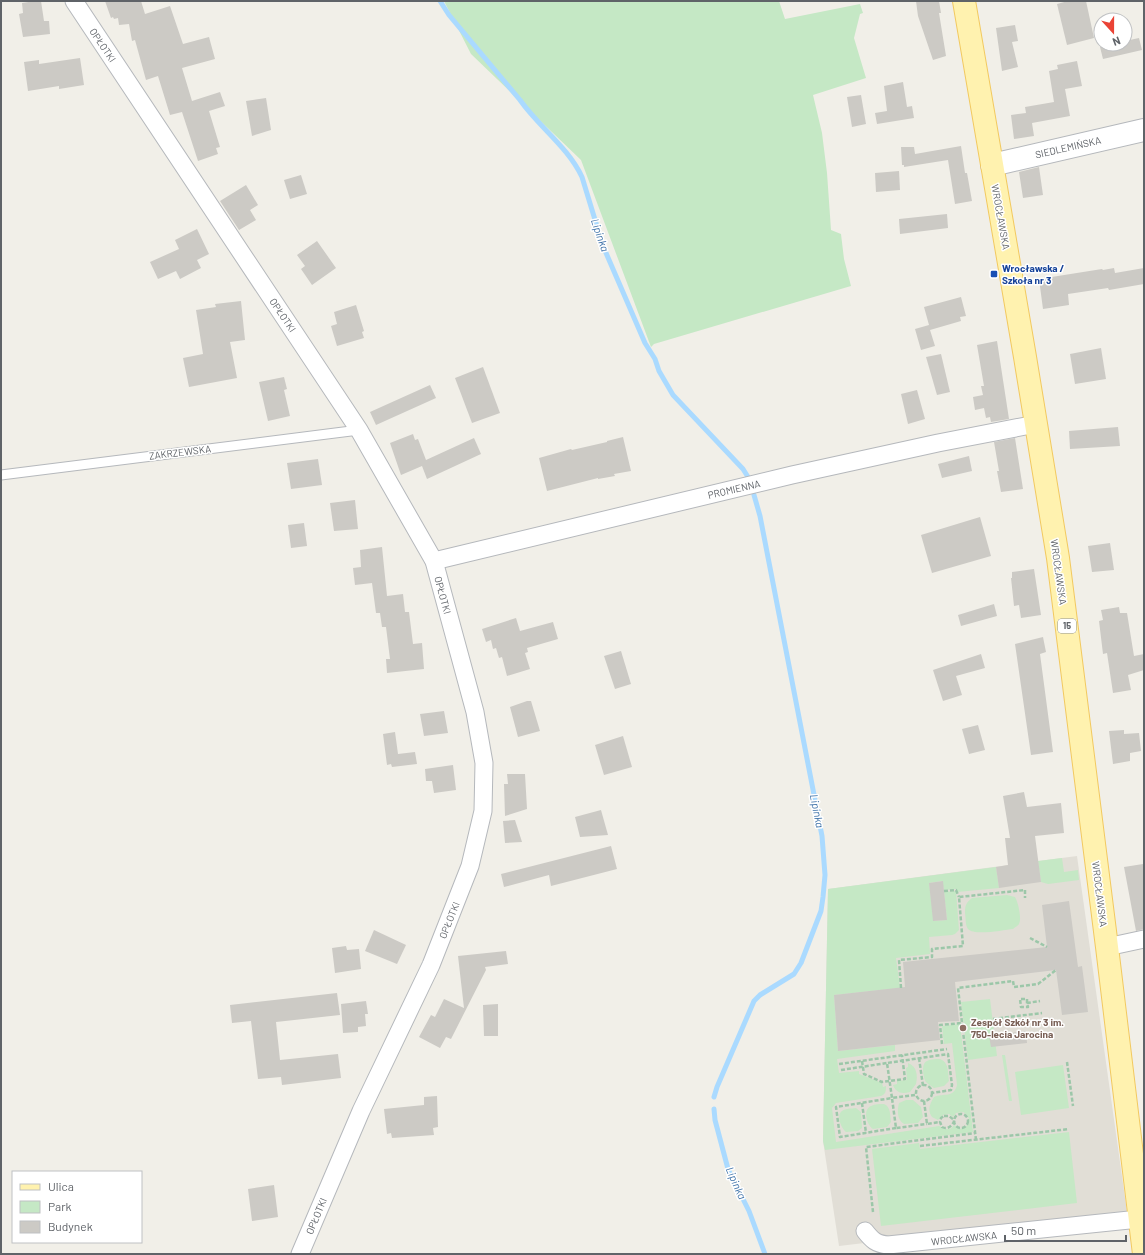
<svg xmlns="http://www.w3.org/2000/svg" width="1145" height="1255" viewBox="0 0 1145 1255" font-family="Barlow,sans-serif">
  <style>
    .education { fill: #e1ded6 }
    .green { fill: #c5e8c5 }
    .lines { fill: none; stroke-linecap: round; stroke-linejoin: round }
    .stream { stroke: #aadaff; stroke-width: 5 }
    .building { fill: #cccac5 }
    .service-casing { stroke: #b5b8bc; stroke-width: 11 }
    .minor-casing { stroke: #b5b8bc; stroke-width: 19 }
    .tertiary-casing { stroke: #b5b8bc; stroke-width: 24 }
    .primary-casing { stroke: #f2c960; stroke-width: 24 }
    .path { stroke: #9cc7a9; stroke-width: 2.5; stroke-dasharray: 4 2; stroke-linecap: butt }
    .service { stroke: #fff; stroke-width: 9 }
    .minor { stroke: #fff; stroke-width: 17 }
    .tertiary { stroke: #fff; stroke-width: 22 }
    .primary { stroke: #fff2af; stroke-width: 22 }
    .transit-dot { fill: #1a4fb4; stroke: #fff; stroke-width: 1.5 }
    .education-dot { fill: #8d6e63; stroke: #fff; stroke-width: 1.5 }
    .labels { text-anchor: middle; stroke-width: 3; stroke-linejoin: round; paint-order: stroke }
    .shield { fill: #fff; stroke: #8f9295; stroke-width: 1 }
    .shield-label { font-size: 9px; font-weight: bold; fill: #5f6368 }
    .street-label { font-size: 10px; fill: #5f6368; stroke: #fff }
    .transit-label { font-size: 10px; font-weight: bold; fill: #164399; stroke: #fff; text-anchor: start }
    .education-label { font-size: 10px; font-weight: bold; fill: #785e54; stroke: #fff; text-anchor: start }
    .water-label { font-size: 11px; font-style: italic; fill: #4174aa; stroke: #fff }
  </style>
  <rect width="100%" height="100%" fill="#f1efe8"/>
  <polygon class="education" points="1077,856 1127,1212 839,1246 823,1141 828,889"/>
  <g class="green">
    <polygon points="444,1 779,1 785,19 860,4 863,13 860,14 854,38 866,78 813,95 822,133 827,173 831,230 841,234 844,259 851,286 654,344 651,347 581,160 471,54"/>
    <polygon points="1062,858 1064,872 1078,870 1079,880 1048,884 1041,882 1038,861"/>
    <path d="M996,867L999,888L957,892V889L944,890L942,881L929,883L934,921L947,920L944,892L956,891L959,930L955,934L952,935L929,937L930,954L896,958L900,988L834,995L838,1051L895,1045V1051L837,1059L839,1073L859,1071V1074L882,1083L883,1087L886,1086C886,1091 886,1094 881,1096L836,1103L832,1108L836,1142L939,1126C945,1130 950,1131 954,1125L959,1129L963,1128L968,1125C971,1120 968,1115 963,1112L956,1113L953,1117L949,1114L943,1115L938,1120L932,1117C927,1110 930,1103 934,1097C944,1093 954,1098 957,1085L952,1043L944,1044L942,1026L960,1024L973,1132L825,1150L823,1141L828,889Z"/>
    <path d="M1007,895L1015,897C1018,902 1022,918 1019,924C1018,926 1015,927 1013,929C1004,930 974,936 968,929C965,925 966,918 965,913C965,905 966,903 972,898Z"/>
    <polygon points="990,999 997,1056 968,1060 961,1002"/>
    <polygon points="1002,1055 1005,1055 1012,1101 1009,1101"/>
    <path d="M940,1059C949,1062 948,1073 949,1081L944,1086L934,1088C931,1086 928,1084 926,1082C923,1077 921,1063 927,1061C931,1059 937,1059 940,1059Z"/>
    <path d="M908,1063C917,1066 918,1076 916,1084L910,1092C902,1094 896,1093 893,1085L897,1084V1081L907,1080L906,1068L908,1067Z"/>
    <polygon points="1063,1065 1069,1108 1021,1115 1015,1072"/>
    <path d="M906,1100H913L921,1107L923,1117L918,1123L904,1124C897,1120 897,1110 899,1103Z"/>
    <path d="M884,1104C891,1107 890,1115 891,1122L887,1127L873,1129C867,1125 862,1110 871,1106C875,1104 880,1104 884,1104Z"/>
    <path d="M856,1108L861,1112L862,1128L858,1131L846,1132C841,1128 836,1115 842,1111C846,1108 851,1109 856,1108Z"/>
    <polygon points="1069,1132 1077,1203 881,1226 872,1149 919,1143 920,1149"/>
  </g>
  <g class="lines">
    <g class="stream">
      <path d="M440,1L449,15L520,100C539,127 568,147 582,177L603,246L645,343L655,359L659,371L673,395L743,469L748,477"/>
      <polyline points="714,1097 717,1087 754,1001 760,995 794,974 801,963 821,911 823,897 825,875 822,836 760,516 754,495"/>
      <polyline points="714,1109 715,1120 728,1169 749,1211 765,1254"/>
    </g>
  </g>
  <g class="building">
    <polygon points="35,1 41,1 44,21 49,21 50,34 23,37 19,14 23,13 22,3"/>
    <polygon points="105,1 141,1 145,14 170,6 183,44 209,37 215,59 182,68 192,101 220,92 225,106 209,111 220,147 216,148 218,154 198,161 182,112 170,115 158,76 146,80 135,40 132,41 129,24 119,25 118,18 114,19 113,17 111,18"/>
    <polygon points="916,1 939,1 941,13 939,13 946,56 933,60 918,16"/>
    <polygon points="1068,1 1086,1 1094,38 1067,45 1057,4"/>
    <polygon points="1015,25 1018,41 1012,42 1018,67 1002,71 996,28"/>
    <polygon points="1139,38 1142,50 1103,59 1100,47 1113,44 1125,44 1125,41"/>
    <polygon points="80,58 84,85 59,89 59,86 28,91 24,62 39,60 39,64"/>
    <polygon points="1077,61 1082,86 1065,89 1070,116 1032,123 1034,136 1014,139 1011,115 1026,113 1025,107 1054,102 1049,71 1058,69 1057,65"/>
    <polygon points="903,82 907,107 912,106 914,118 877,124 875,113 887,111 884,86"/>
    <polygon points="861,95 866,124 852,127 847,97"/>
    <polygon points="266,98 271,130 252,136 246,101"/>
    <polygon points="961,146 965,173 967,173 972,201 955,204 948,160 904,167 904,165 902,165 901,147 914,147 915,154"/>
    <polygon points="1039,167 1043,195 1023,198 1019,172"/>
    <polygon points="899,171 900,190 876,192 875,173"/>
    <polygon points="301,175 307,194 290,199 284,180"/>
    <polygon points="246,185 258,205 250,210 256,220 239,230 220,201"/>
    <polygon points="947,214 948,228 900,234 899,219"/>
    <polygon points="197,229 209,254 197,260 201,268 180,279 176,271 158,279 150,262 179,249 175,240"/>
    <polygon points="317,241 336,268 312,285 301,269 305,266 297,255"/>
    <polygon points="1114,268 1115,273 1144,268 1144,284 1109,290 1108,288 1068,294 1069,305 1043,309 1039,279 1102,269 1103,270"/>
    <polygon points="961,297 966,316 960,317 961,321 930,330 935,346 921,350 915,329 929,325 924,307"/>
    <polygon points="241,301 245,340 230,342 237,378 189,387 183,358 203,354 196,310 216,307 215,304"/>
    <polygon points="356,305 364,331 362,332 364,338 337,346 331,326 337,324 334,312"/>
    <polygon points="997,341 1009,419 991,422 990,417 986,418 984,408 975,410 973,397 983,395 981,386 984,386 977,345"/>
    <polygon points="1101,348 1106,379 1075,384 1070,354"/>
    <polygon points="941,354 950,392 937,395 926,357"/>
    <polygon points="483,367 500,413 472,423 455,378"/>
    <polygon points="284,377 287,389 284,390 290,416 268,421 259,382"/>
    <polygon points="430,385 436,398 376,425 370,412"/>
    <polygon points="917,390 925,419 908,424 901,394"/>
    <polygon points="1118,427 1120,446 1070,449 1069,431"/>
    <polygon points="413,434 415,440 418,439 426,460 474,438 481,454 427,479 422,466 401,475 390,443"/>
    <polygon points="623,437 631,471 614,474 615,476 598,479 598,478 547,491 539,458 571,449 572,450 607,442 607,441"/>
    <polygon points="1015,438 1023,489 1001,492 997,471 999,471 994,442"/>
    <polygon points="969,456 972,471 942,478 938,464"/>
    <polygon points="318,459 322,485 291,489 287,463"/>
    <polygon points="355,500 358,529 334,531 330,503"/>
    <polygon points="980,517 991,556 932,573 921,535"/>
    <polygon points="304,523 307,546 291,548 288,525"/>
    <polygon points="1110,543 1114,570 1092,572 1088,546"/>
    <polygon points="382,547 387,596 403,594 405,612 409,612 413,644 422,643 424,669 387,673 386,659 390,659 386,627 382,627 380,613 376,613 372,583 355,585 353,568 361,567 360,550"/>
    <polygon points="1034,569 1041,615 1021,618 1019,605 1014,606 1011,578 1012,578 1012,572"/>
    <polygon points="994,604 997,616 961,626 958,615"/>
    <polygon points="1119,607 1120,613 1127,613 1134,656 1144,654 1144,670 1128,675 1131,690 1113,693 1107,653 1103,654 1099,621 1103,620 1101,610"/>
    <polygon points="516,618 520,631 553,622 558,639 527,648 528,652 525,653 530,669 507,676 502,657 499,658 496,648 493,649 491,640 486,642 482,629"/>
    <polygon points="1043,637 1046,652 1040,654 1053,752 1031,755 1015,644"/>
    <polygon points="621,651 631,684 615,689 604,656"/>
    <polygon points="981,654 985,668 956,676 962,695 943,701 933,670"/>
    <polygon points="527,701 531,701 540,731 518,737 510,707"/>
    <polygon points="444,711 448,733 424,736 420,714"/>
    <polygon points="978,725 985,750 969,754 962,729"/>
    <polygon points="1124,730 1124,734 1139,733 1141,751 1130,753 1130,761 1113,764 1109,731"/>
    <polygon points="395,732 398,754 415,752 417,764 392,767 391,764 387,765 383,734"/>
    <polygon points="623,736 632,767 604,775 595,745"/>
    <polygon points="453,765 456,790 434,793 432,781 426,781 425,769"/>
    <polygon points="507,774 525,774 527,809 505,816 504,784 508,784"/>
    <polygon points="1024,792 1027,807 1061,803 1064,833 1035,836 1041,882 999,888 996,867 1008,865 1005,838 1010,838 1003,796"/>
    <polygon points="601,810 608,835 580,837 575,817"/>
    <polygon points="515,820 522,842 505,843 503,821"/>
    <polygon points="611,846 617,869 551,886 549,875 504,887 501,874"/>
    <polygon points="1143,864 1144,872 1144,929 1136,931 1124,867"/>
    <polygon points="943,881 947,920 933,921 929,883"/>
    <polygon points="1069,901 1078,967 1082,966 1088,1012 1062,1015 1056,970 955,982 959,1021 938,1022 940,1040 838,1051 834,995 905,987 903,962 1047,947 1042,905"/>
    <polygon points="374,930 406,945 397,964 365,951"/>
    <polygon points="346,946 347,950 359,949 361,969 335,973 332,948"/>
    <polygon points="506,951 508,964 485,967 486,970 451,1039 446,1037 440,1048 419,1037 431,1015 435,1017 444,999 464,1008 458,956"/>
    <polygon points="337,993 340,1015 276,1022 280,1060 338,1054 341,1078 282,1085 281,1077 258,1079 251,1021 232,1023 230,1005"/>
    <polygon points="366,1001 368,1014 365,1014 366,1026 358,1027 358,1032 343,1033 341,1004"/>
    <polygon points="498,1004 498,1036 484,1036 483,1005"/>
    <polygon points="1026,1031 1027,1043 991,1047 989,1036"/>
    <polygon points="437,1096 438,1127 433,1128 434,1135 392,1138 391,1133 387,1134 384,1109 424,1105 424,1097"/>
    <polygon points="274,1185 278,1217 252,1221 248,1189"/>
  </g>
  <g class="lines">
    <defs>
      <polyline id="service" points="1,475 359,430"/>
      <g id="minor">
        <polyline points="74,1 359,430 434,561 475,712 484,763 483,811 470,866 431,965 361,1111 300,1254"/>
        <polyline points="434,561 792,475 938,443 1036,424"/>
        <polyline points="1107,947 1144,939"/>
        <path d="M865,1231C872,1240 876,1244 888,1245L1139,1219"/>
      </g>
      <polyline id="tertiary" points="992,165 1144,130"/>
      <polyline id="primary" points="964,1 1025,357 1058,558 1107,947 1144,1254"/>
    </defs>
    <use href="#service" class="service-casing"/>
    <use href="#minor" class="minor-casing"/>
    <use href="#tertiary" class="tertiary-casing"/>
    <use href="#primary" class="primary-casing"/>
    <g class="path">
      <polyline points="944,891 956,890 959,897"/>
      <polyline points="1030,938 1047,947"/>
      <polyline points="901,988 899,960 932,957 932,949 963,946 959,897 1025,890 1025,898"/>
      <polyline points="1027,1003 1027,999 1020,999 1021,1007 1028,1007 1027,1003 1040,1001"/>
      <polyline points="993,1019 1042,1013"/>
      <polyline points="962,1023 976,1140"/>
      <polyline points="942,1044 940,1025 962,1023 958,988 1013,981 1014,987 1038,984 1056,970"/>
      <polyline points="919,1058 923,1086"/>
      <polyline points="862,1061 864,1074 882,1082 905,1079 902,1055"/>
      <polyline points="1067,1062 1073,1106"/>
      <polyline points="839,1064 947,1049"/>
      <polyline points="841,1070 887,1063"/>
      <circle cx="924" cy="1093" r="8"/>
      <polyline points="915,1095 892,1098 896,1128 927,1124"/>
      <polyline points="924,1101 927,1124 940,1122"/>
      <polyline points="862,1103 866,1133"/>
      <circle cx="961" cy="1121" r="7"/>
      <path d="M944,1116H949L954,1120V1122C951,1126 948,1130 942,1127L940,1122L941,1118Z"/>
      <polyline points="896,1128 840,1137 836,1107 892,1098 887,1063 948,1054 952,1085 951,1090 932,1093"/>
      <polyline points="920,1146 1069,1129"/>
      <polyline points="873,1212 866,1147 975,1133"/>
    </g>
    <use href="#service" class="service"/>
    <use href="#minor" class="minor"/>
    <use href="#tertiary" class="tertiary"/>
    <use href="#primary" class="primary"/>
  </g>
  <rect class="transit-dot" x="990" y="270" width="8" height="8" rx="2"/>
  <circle class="education-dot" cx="963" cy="1028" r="4"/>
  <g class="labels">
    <rect class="shield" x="1058" y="619" width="18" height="14" rx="3"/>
    <g class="shield-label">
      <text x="1067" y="629">15</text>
    </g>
    <g class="street-label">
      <text transform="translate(103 45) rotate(56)" y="4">OPŁOTKI</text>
      <text transform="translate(1068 147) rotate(-13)" y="4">SIEDLEMIŃSKA</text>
      <text transform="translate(1001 217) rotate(80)" y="4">WROCŁAWSKA</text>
      <text transform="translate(283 315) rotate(56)" y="4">OPŁOTKI</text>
      <text transform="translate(180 452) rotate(-7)" y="4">ZAKRZEWSKA</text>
      <text transform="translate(734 489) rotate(-13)" y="4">PROMIENNA</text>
      <text transform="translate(1059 572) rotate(82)" y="4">WROCŁAWSKA</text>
      <text transform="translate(443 595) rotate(75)" y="4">OPŁOTKI</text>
      <text transform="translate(1100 894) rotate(83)" y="4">WROCŁAWSKA</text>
      <text transform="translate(449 920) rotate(-68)" y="4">OPŁOTKI</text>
      <text transform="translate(316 1216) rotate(-67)" y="4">OPŁOTKI</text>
      <text transform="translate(964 1238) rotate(-6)" y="4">WROCŁAWSKA</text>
    </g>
    <g class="transit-label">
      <text x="1002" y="272">Wrocławska /<tspan x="1002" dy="12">Szkoła nr 3</tspan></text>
    </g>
    <g class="education-label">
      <text x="971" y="1026">Zespół Szkół nr 3 im.<tspan x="971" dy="12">750-lecia Jarocina</tspan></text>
    </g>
    <g class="water-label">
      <text transform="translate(600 235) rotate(71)" y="4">Lipinka</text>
      <text transform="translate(817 811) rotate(79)" y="4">Lipinka</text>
      <text transform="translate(736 1183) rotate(66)" y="4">Lipinka</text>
    </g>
  </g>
  <rect width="1145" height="1255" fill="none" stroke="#5f6368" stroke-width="4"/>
  <rect x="12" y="1171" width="130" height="72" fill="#ffffff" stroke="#bfc1c3"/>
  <rect x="20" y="1184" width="20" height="6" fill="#fff2af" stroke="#bfc1c3"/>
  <text x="48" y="1191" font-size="12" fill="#5f6368">Ulica</text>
  <rect x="20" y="1201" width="20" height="12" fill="#c5e8c5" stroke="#bfc1c3"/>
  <text x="48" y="1211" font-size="12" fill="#5f6368">Park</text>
  <rect x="20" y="1221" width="20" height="12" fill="#cccac5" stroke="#bfc1c3"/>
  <text x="48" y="1231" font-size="12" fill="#5f6368">Budynek</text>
  <g transform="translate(1113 32) rotate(159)"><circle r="19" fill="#ffffff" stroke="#bfc1c3"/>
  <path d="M0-3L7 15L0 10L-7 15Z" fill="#ea4335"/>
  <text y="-6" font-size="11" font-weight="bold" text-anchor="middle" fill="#5f6368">N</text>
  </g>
  <path d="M1005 1235v6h121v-6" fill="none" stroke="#5f6368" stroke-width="2"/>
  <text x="1011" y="1235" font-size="12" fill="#5f6368" stroke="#ffffff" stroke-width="3" paint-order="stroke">50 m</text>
</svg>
